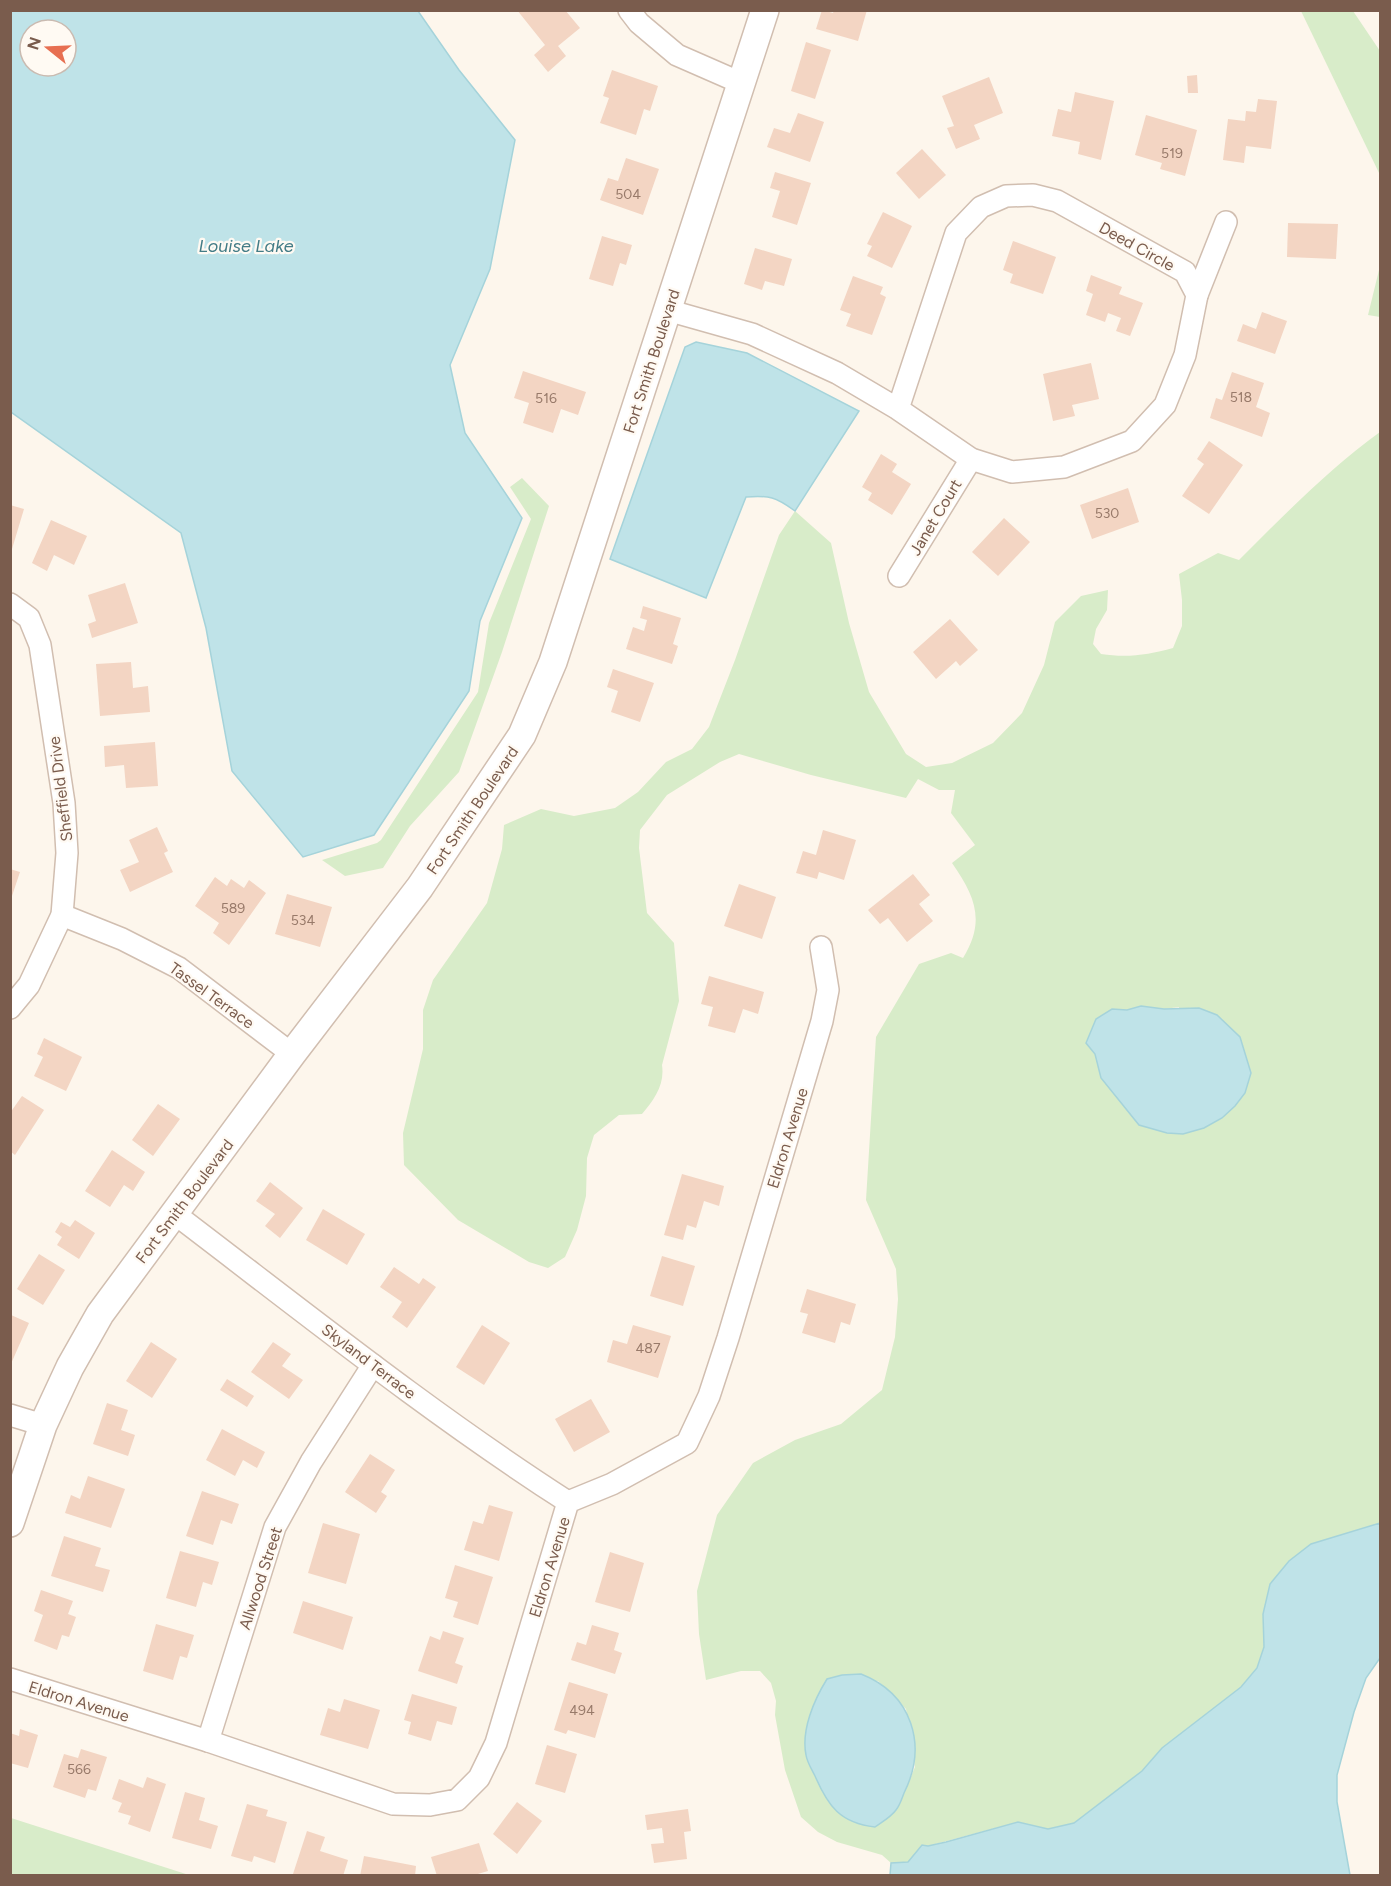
<svg xmlns="http://www.w3.org/2000/svg" width="1391" height="1886" viewBox="0 0 1391 1886" font-family="Figtree,sans-serif">
  <style>
    .green { fill: #d8ecc9; fill-rule: evenodd }
    .water { fill: #bfe3e8; stroke: #a5d3da; stroke-width: 1.5; fill-rule: evenodd }
    .building { fill: #f3d5c3 }
    .lines { fill: none; stroke-linecap: round; stroke-linejoin: round }
    .minor-casing { stroke: #d1beb0; stroke-width: 24 }
    .tertiary-casing { stroke: #d1beb0; stroke-width: 30 }
    .minor { stroke: #fff; stroke-width: 21 }
    .tertiary { stroke: #fff; stroke-width: 27 }
    .labels { text-anchor: middle; stroke-width: 4.5; stroke-linejoin: round; paint-order: stroke }
    .number-label { font-size: 14px; fill: #987a6a }
    .street-label { font-size: 16px; fill: #7a5c4d; stroke: #fffaf3 }
    .water-label { font-size: 18px; font-style: italic; fill: #437c86; stroke: #fffaf3 }
  </style>
  <rect width="100%" height="100%" fill="#fdf6ec"/>
  <g class="green">
    <polygon points="1301,11 1353,11 1380,51 1380,175"/>
    <polygon points="1380,266 1380,317 1368,315"/>
    <path d="M1380,432V1523L1311,1544L1263,1614L1264,1647L1258,1668L1241,1687L1162,1748L1142,1771L1074,1823L1048,1829L1018,1822L928,1846L908,1862L891,1863L882,1855L837,1842L818,1832L801,1817L785,1770L775,1715L776,1701L771,1683L760,1671H741L706,1680L699,1634L697,1591L717,1515L753,1463L795,1440L841,1424L882,1390L895,1337L898,1299L896,1269L866,1200L876,1037L919,964L951,953L963,958C986,921 975,896 952,863L975,845L951,813L955,790H939L918,779L906,798L811,775L739,754L720,762L667,795L640,830L639,848L647,913L674,943L679,1001L662,1065C665,1085 654,1100 642,1114L619,1115L594,1135L587,1158L586,1196L577,1230L565,1257L548,1268L529,1262L458,1220L404,1165L403,1133L423,1049V1010L433,980L487,903L502,849L504,825L541,809L574,816L615,808L638,792L666,762L692,749L709,727L735,660L779,535L795,511L831,543L849,623L869,692L906,754L926,767L952,763L993,743L1022,713L1044,665L1055,622L1081,596L1108,590L1107,610L1096,629L1093,644L1101,654C1127,658 1148,655 1173,648L1182,626V600L1179,574L1218,553L1239,560C1284,515 1328,470 1380,432ZM1141,1006L1164,1009L1179,1007L1167,1133L1139,1125L1101,1078L1095,1054L1086,1043L1096,1019L1112,1009L1127,1010ZM827,1679L878,1681L906,1709L915,1767L900,1802L806,1755C807,1727 812,1703 827,1679Z"/>
    <polygon points="522,478 549,506 502,652 459,772 410,826 383,868 345,876 322,860 377,843 381,840 478,692 489,623 531,519 510,487"/>
    <polygon points="11,1818 189,1875 11,1875"/>
  </g>
  <g class="water">
    <path d="M11,10L418,11L459,70L515,140L490,269L450,365L465,433L522,518L480,621L469,691L374,835L303,857L232,771L206,628L181,533L11,412ZM30,30H66V66H30Z"/>
    <path d="M696,342L747,353L859,411L795,511C776,497 769,495 746,497L706,598L610,559L685,347Z"/>
    <polygon points="1141,1006 1164,1009 1199,1008 1217,1015 1240,1037 1251,1073 1245,1093 1235,1106 1222,1118 1204,1128 1183,1134 1167,1133 1139,1125 1101,1078 1095,1054 1086,1043 1096,1019 1112,1009 1127,1010"/>
    <polygon points="1380,1523 1380,1658 1366,1678 1354,1712 1337,1775 1337,1802 1350,1875 890,1875 891,1863 908,1862 922,1845 928,1846 946,1842 1018,1822 1048,1829 1074,1823 1142,1771 1162,1748 1241,1687 1257,1668 1264,1647 1263,1614 1270,1584 1289,1561 1311,1544"/>
    <path d="M861,1674C912,1694 928,1745 904,1793C902,1798 900,1805 896,1810C891,1817 882,1822 875,1827C840,1823 828,1806 815,1776C812,1770 807,1762 806,1755C801,1730 814,1700 827,1679L842,1675Z"/>
  </g>
  <g class="building">
    <polygon points="517,10 565,10 580,28 558,46 566,56 548,72 534,55 545,45"/>
    <polygon points="822,10 833,13 834,10 867,10 858,41 816,29"/>
    <polygon points="806,42 831,50 815,99 791,91"/>
    <polygon points="612,70 658,86 650,111 644,109 636,135 600,123 609,98 603,96"/>
    <polygon points="1197,75 1198,93 1188,93 1187,76"/>
    <polygon points="989,77 1003,113 974,125 980,139 956,149 947,128 954,126 942,96"/>
    <polygon points="1075,92 1114,101 1101,160 1078,154 1080,142 1052,136 1058,109 1071,112"/>
    <polygon points="1258,99 1277,101 1271,149 1246,146 1244,163 1223,160 1228,119 1245,121 1246,111 1256,112"/>
    <polygon points="798,113 824,122 810,162 767,147 774,128 790,133"/>
    <polygon points="1146,115 1197,130 1185,176 1160,169 1162,163 1135,155"/>
    <polygon points="922,149 946,175 919,199 896,173"/>
    <polygon points="626,158 659,169 643,215 600,200 608,178 618,181"/>
    <polygon points="775,172 811,183 797,225 772,217 780,191 770,188"/>
    <polygon points="883,212 912,226 892,268 867,256 872,246 867,244"/>
    <polygon points="1288,223 1338,224 1336,259 1287,257"/>
    <polygon points="602,236 632,245 626,265 620,263 613,286 589,279"/>
    <polygon points="1013,241 1056,257 1043,294 1010,283 1013,274 1003,270"/>
    <polygon points="755,248 792,259 784,286 765,281 762,290 744,284"/>
    <polygon points="1091,275 1122,287 1119,294 1143,303 1130,336 1116,331 1121,318 1108,313 1105,322 1086,315 1093,294 1086,291"/>
    <polygon points="853,276 883,287 880,294 886,297 872,335 846,326 851,314 840,310"/>
    <polygon points="1262,312 1287,321 1275,354 1237,341 1243,324 1256,329"/>
    <polygon points="1091,363 1099,399 1072,405 1075,416 1053,421 1043,374"/>
    <polygon points="523,371 586,392 578,415 561,409 553,433 523,423 529,403 514,398"/>
    <polygon points="1232,372 1264,383 1256,407 1270,413 1262,437 1210,418 1216,398 1222,400"/>
    <polygon points="1209,441 1243,465 1209,514 1182,496 1204,464 1197,459"/>
    <polygon points="881,454 897,464 892,472 911,484 892,515 868,500 872,493 862,487"/>
    <polygon points="1128,488 1139,522 1092,539 1080,505"/>
    <polygon points="10,505 24,509 12,549 10,549"/>
    <polygon points="1004,518 1030,542 998,576 972,552"/>
    <polygon points="51,520 87,536 74,565 54,555 47,571 32,563"/>
    <polygon points="125,583 138,623 92,638 88,624 96,621 88,595"/>
    <polygon points="643,606 681,618 673,644 678,646 672,664 626,649 633,627 644,631 647,620 640,618"/>
    <polygon points="950,619 978,650 960,666 956,661 936,679 913,652"/>
    <polygon points="131,662 133,688 148,686 150,712 100,716 96,664"/>
    <polygon points="613,669 654,683 640,722 611,712 618,691 607,687"/>
    <polygon points="155,742 158,786 126,788 124,765 105,767 104,746"/>
    <polygon points="157,827 168,851 164,853 173,872 130,892 120,870 139,862 129,840"/>
    <polygon points="823,830 856,840 844,880 819,872 817,879 796,873 803,851 816,855"/>
    <polygon points="10,869 20,872 11,899 10,899"/>
    <polygon points="913,874 930,895 919,904 933,921 907,942 888,918 880,924 868,910"/>
    <polygon points="215,877 227,886 231,879 244,888 249,880 266,893 229,945 213,933 219,923 195,906"/>
    <polygon points="739,884 776,897 762,939 724,926"/>
    <polygon points="287,894 332,907 320,947 275,934"/>
    <polygon points="709,976 764,992 758,1014 743,1009 735,1033 708,1026 713,1007 701,1004"/>
    <polygon points="44,1038 82,1057 66,1091 34,1076 43,1057 37,1054"/>
    <polygon points="22,1096 44,1110 15,1155 10,1151 10,1113"/>
    <polygon points="158,1104 180,1119 153,1156 132,1140"/>
    <polygon points="112,1150 145,1172 133,1191 124,1185 110,1207 85,1191"/>
    <polygon points="682,1174 724,1186 719,1206 704,1201 696,1228 687,1225 683,1240 664,1235"/>
    <polygon points="270,1182 303,1208 280,1238 265,1226 275,1214 256,1201"/>
    <polygon points="323,1209 365,1234 347,1265 306,1240"/>
    <polygon points="75,1220 95,1233 79,1259 57,1245 62,1237 55,1232 61,1222 70,1227"/>
    <polygon points="39,1254 65,1270 43,1305 17,1289"/>
    <polygon points="662,1256 695,1266 683,1306 650,1296"/>
    <polygon points="394,1267 419,1284 423,1278 436,1287 407,1328 392,1317 402,1302 380,1287"/>
    <polygon points="807,1289 856,1304 850,1325 841,1322 835,1343 802,1333 808,1314 800,1312"/>
    <polygon points="11,1315 29,1323 10,1366 10,1317"/>
    <polygon points="482,1325 510,1343 484,1385 456,1367"/>
    <polygon points="633,1325 671,1336 658,1378 607,1362 613,1340 627,1344"/>
    <polygon points="151,1342 177,1359 152,1398 126,1381"/>
    <polygon points="273,1342 291,1354 282,1366 303,1380 289,1399 251,1372"/>
    <polygon points="227,1379 254,1396 247,1407 220,1390"/>
    <polygon points="591,1399 610,1432 574,1452 555,1419"/>
    <polygon points="107,1403 128,1410 121,1430 135,1435 128,1456 93,1444"/>
    <polygon points="222,1429 265,1452 257,1468 243,1460 235,1476 206,1460"/>
    <polygon points="370,1454 395,1470 381,1492 387,1496 376,1513 345,1492"/>
    <polygon points="88,1476 125,1489 111,1528 65,1513 71,1495 80,1499"/>
    <polygon points="202,1491 239,1504 232,1524 221,1520 213,1545 186,1536"/>
    <polygon points="489,1505 513,1512 499,1561 464,1550 473,1521 483,1524"/>
    <polygon points="323,1523 360,1534 346,1584 308,1573"/>
    <polygon points="64,1536 101,1548 95,1566 110,1570 103,1592 51,1576"/>
    <polygon points="180,1551 219,1562 212,1585 203,1582 196,1607 166,1598"/>
    <polygon points="610,1552 644,1563 630,1612 595,1602"/>
    <polygon points="455,1565 493,1577 478,1625 453,1617 458,1602 445,1598"/>
    <polygon points="41,1590 73,1601 68,1614 76,1617 69,1637 62,1635 57,1650 34,1641 43,1615 34,1611"/>
    <polygon points="303,1601 353,1617 343,1650 293,1633"/>
    <polygon points="156,1624 194,1635 187,1658 180,1656 173,1680 143,1671"/>
    <polygon points="592,1625 619,1633 614,1650 622,1653 615,1674 571,1660 577,1642 586,1645"/>
    <polygon points="443,1631 464,1638 455,1663 463,1666 457,1684 418,1671 430,1636 440,1640"/>
    <polygon points="569,1682 608,1694 595,1738 568,1730 566,1734 554,1730"/>
    <polygon points="412,1694 457,1707 452,1725 437,1721 431,1741 408,1734 411,1722 404,1720"/>
    <polygon points="344,1699 380,1710 368,1749 320,1735 328,1708 340,1712"/>
    <polygon points="20,1729 38,1735 28,1768 10,1763 10,1733 19,1736"/>
    <polygon points="547,1745 577,1754 565,1793 535,1784"/>
    <polygon points="81,1749 107,1757 96,1791 88,1789 85,1798 53,1787 64,1754 78,1758"/>
    <polygon points="147,1777 166,1784 150,1832 128,1824 131,1816 118,1812 122,1803 112,1799 119,1779 143,1788"/>
    <polygon points="185,1792 205,1798 199,1820 218,1826 211,1849 172,1838"/>
    <polygon points="517,1802 542,1821 517,1854 493,1834"/>
    <polygon points="247,1804 268,1810 266,1816 287,1822 275,1863 254,1856 252,1862 231,1856"/>
    <polygon points="688,1809 691,1831 684,1832 687,1859 654,1863 651,1844 664,1843 662,1828 647,1830 645,1815"/>
    <polygon points="307,1831 325,1837 320,1851 348,1860 343,1876 293,1874"/>
    <polygon points="479,1843 488,1871 471,1876 437,1876 431,1857"/>
    <polygon points="364,1856 416,1866 415,1876 360,1876"/>
  </g>
  <g class="lines">
    <defs>
      <g id="minor">
        <polyline points="629,10 639,23 677,55 741,83"/>
        <polyline points="1197,295 1226,222"/>
        <polyline points="667,310 752,334 837,373 898,409 971,459 1012,472 1064,467 1132,441 1165,405 1185,355 1197,295 1185,272 1057,201 1033,195 1006,196 981,207 956,233 898,409"/>
        <polyline points="899,576 971,459"/>
        <polyline points="10,604 29,618 40,645 64,803 67,853 62,915 29,985 10,1008"/>
        <polyline points="62,915 122,939 179,968 292,1054"/>
        <path d="M175,1214C304,1312 431,1414 568,1502"/>
        <polyline points="10,1415 43,1425"/>
        <polyline points="10,1679 208,1741 393,1804 430,1805 457,1800 479,1778 496,1743 568,1502 612,1484 687,1443 709,1396 728,1338 822,1021 828,990 821,947"/>
        <polyline points="208,1741 275,1527 311,1462 373,1365"/>
      </g>
      <polyline id="tertiary" points="10,1523 43,1425 70,1367 100,1314 292,1054 420,887 522,735 553,662 765,10"/>
    </defs>
    <use href="#minor" class="minor-casing"/>
    <use href="#tertiary" class="tertiary-casing"/>
    <use href="#minor" class="minor"/>
    <use href="#tertiary" class="tertiary"/>
  </g>
  <g class="labels">
    <g class="number-label">
      <text x="1172" y="158">519</text>
      <text x="628" y="199">504</text>
      <text x="1241" y="402">518</text>
      <text x="546" y="403">516</text>
      <text x="1107" y="518">530</text>
      <text x="233" y="913">589</text>
      <text x="303" y="925">534</text>
      <text x="648" y="1353">487</text>
      <text x="582" y="1715">494</text>
      <text x="79" y="1774">566</text>
    </g>
    <g class="street-label">
      <text transform="translate(1137 246) rotate(29)" y="6">Deed Circle</text>
      <text transform="translate(651 361) rotate(-72)" y="6">Fort Smith Boulevard</text>
      <text transform="translate(935 517) rotate(-59)" y="6">Janet Court</text>
      <text transform="translate(60 789) rotate(-97)" y="6">Sheffield Drive</text>
      <text transform="translate(472 810) rotate(-56)" y="6">Fort Smith Boulevard</text>
      <text transform="translate(212 995) rotate(36)" y="6">Tassel Terrace</text>
      <text transform="translate(787 1138) rotate(-73)" y="6">Eldron Avenue</text>
      <text transform="translate(184 1201) rotate(-53)" y="6">Fort Smith Boulevard</text>
      <text transform="translate(369 1361) rotate(37)" y="6">Skyland Terrace</text>
      <text transform="translate(549 1567) rotate(-73)" y="6">Eldron Avenue</text>
      <text transform="translate(260 1578) rotate(-72)" y="6">Allwood Street</text>
      <text transform="translate(79 1701) rotate(17)" y="6">Eldron Avenue</text>
    </g>
    <g class="water-label">
      <text x="246" y="252">Louise Lake</text>
    </g>
  </g>
  <rect width="1391" height="1886" fill="none" stroke="#7a5c4d" stroke-width="24"/>
  <g transform="translate(48 48) rotate(288)"><circle r="28" fill="#fffaf3" stroke="#cabbb1" stroke-width="1.5"/>
  <path d="M0-4.5L10 22L0 15L-10 22Z" fill="#e76f51"/>
  <text y="-9" font-size="16" font-weight="bold" text-anchor="middle" fill="#7a5c4d">N</text>
  </g>
</svg>
